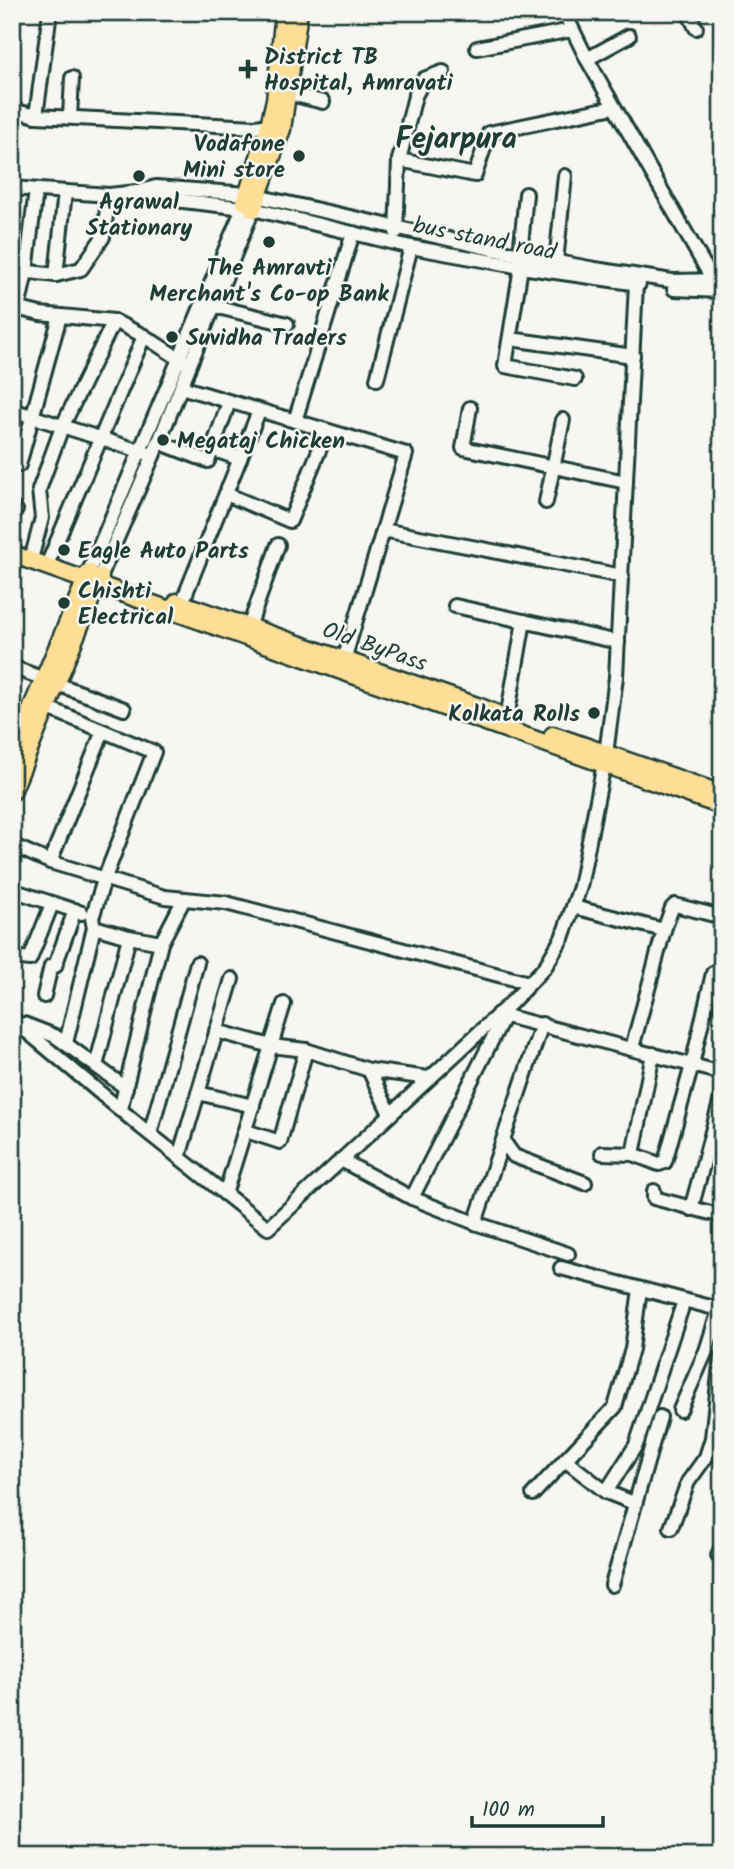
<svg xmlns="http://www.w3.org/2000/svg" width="734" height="1869" viewBox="0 0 734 1869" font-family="Kalam,sans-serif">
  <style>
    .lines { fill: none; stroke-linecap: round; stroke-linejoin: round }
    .minor-casing { stroke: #1f3d34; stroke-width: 18 }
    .major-casing { stroke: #1f3d34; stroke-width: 21 }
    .minor { stroke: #f6f6f2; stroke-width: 12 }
    .major { stroke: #fcde96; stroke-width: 16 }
    .poi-dot { fill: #1f3d34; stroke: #f6f6f2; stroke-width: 2.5 }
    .labels { text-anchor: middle; stroke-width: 5; stroke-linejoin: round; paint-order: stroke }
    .poi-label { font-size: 23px; font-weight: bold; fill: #1f3d34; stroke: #f6f6f2; text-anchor: start }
    .street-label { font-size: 23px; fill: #1f3d34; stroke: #f6f6f2 }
    .district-label { font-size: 30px; font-weight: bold; fill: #1f3d34; stroke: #f6f6f2 }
  </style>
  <rect width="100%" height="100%" fill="#f6f6f2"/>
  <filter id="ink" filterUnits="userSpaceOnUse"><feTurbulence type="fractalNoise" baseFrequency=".0143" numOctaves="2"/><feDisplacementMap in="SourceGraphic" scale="14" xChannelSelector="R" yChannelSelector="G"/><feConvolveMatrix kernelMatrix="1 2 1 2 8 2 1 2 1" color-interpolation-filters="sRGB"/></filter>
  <g filter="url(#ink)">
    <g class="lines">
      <defs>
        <g id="minor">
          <polyline points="564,12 587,59 715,284"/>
          <polyline points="688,12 696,28"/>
          <polyline points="477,48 572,30"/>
          <polyline points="587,59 629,36"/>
          <polyline points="287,93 323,102"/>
          <polyline points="12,110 36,116 256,127 269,125"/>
          <polyline points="36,116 50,12"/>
          <polyline points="70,117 72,78"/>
          <polyline points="399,160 475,175 489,133 614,107"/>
          <polyline points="12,188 109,195 137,192 156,187 247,194 520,255 595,269 672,281 722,280"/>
          <polyline points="137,192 157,198 253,209 411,247 521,267 639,284"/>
          <polyline points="396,232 399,160 415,96 424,79 443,72"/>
          <polyline points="520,255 526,194"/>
          <polyline points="556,262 565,176"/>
          <polyline points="521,267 505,366 575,379"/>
          <polyline points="12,270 56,275 81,269 103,237 109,195"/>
          <polyline points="56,275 65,192"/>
          <polyline points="674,289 722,291"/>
          <polyline points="214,306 287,324"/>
          <polyline points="12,307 40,314 114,321 144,336 186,363"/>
          <polyline points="18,309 26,272 36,190"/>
          <polyline points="510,339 633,356"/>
          <polyline points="377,379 411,247"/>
          <polyline points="181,387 406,454 344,660"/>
          <polyline points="470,408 463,448 626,482"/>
          <polyline points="12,410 149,454"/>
          <polyline points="295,421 353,233"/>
          <polyline points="158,442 208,461 229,402"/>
          <polyline points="212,449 240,459"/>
          <polyline points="19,465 60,316"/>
          <polyline points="226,494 290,521 327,431"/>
          <polyline points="546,502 563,420"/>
          <polyline points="12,508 16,510"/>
          <polyline points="383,530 622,576"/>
          <polyline points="33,552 42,518 39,490 62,427 114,321"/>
          <polyline points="50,558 144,336"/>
          <polyline points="89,571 243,208"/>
          <polyline points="101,575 153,456 253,209"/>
          <polyline points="182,603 259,411"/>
          <polyline points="455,606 618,642"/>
          <polyline points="249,627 278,545"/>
          <polyline points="12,667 124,709"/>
          <polyline points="48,708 154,752 104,880 92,918 94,927 66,1043"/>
          <polyline points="507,718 524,621"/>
          <polyline points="12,845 50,862 165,897 226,903 529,983"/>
          <polyline points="50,862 103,731"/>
          <polyline points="12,890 82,913"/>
          <polyline points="573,907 664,930 632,1048"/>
          <polyline points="94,927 129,937 161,943"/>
          <polyline points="664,930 672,908 675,905 722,917"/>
          <polyline points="12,957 30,959 52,904"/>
          <polyline points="44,996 51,966 55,966 75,910"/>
          <polyline points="498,1014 722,1073"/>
          <polyline points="12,1019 141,1127 268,1228 512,1002 545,967 562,938 580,887 606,754 616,677 636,284"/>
          <polyline points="24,1024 55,1036 126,1088"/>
          <polyline points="216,1031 271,1046 306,1050 369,1070 428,1078"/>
          <polyline points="96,1066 129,937"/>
          <polyline points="369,1070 390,1114"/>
          <polyline points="198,1093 253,1106"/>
          <polyline points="120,1110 161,943 184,899"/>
          <polyline points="246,1131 280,1142 306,1050"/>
          <polyline points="150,1134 197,963"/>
          <polyline points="504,1142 514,1156 585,1183"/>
          <polyline points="602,1153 633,1154 659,1164 665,1162 692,1065 713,973 722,976"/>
          <polyline points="633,1154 653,1054"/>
          <polyline points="179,1157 232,979"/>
          <polyline points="341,1160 412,1198 475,1223 568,1254"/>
          <polyline points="654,1191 654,1198 722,1216"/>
          <polyline points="225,1194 284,1004"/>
          <polyline points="412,1198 504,1016"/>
          <polyline points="691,1209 722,1095"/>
          <polyline points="475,1223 542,1024"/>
          <polyline points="561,1268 722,1310"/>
          <polyline points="680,1410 706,1351 719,1310"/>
          <polyline points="565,1460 606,1492 634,1503"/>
          <polyline points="606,1492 636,1445 684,1301"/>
          <polyline points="533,1494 615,1407 632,1349 640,1289"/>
          <polyline points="671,1528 688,1482 706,1457 712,1438 722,1347"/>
          <polyline points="718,1555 722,1547"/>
          <polyline points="612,1585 660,1417"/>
        </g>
        <g id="major">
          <polyline points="245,202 269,125 275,100 284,12"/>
          <polyline points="253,209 282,129 299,12"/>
          <polyline points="12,554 722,806"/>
          <polyline points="177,602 480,707 512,720"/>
          <polyline points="553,735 722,794"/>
          <polyline points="12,754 89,572"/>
          <polyline points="12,792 100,577"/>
        </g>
      </defs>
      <use href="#minor" class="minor-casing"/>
      <use href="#major" class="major-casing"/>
      <use href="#minor" class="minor"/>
      <use href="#major" class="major"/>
    </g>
  </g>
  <g class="poi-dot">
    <path d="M244.5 58.5h7v7h7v7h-7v7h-7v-7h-7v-7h7z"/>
    <circle cx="299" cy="156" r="7"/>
    <circle cx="139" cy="176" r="7"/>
    <circle cx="269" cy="242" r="7"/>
    <circle cx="172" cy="337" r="7"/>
    <circle cx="163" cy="440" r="7"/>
    <circle cx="64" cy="550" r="7"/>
    <circle cx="64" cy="603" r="7"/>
    <circle cx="594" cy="713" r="7"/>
  </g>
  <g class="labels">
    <g class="poi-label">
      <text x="264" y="64">District TB<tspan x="264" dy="26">Hospital, Amravati</tspan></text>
      <text x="285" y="151" text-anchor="end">Vodafone<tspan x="285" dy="26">Mini store</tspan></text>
      <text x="139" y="209" text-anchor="middle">Agrawal<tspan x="139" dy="26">Stationary</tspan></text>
      <text x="269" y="275" text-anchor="middle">The Amravti<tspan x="269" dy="26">Merchant's Co-op Bank</tspan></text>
      <text x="186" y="345">Suvidha Traders</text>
      <text x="177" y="448">Megataj Chicken</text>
      <text x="78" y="558">Eagle Auto Parts</text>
      <text x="78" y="598">Chishti<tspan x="78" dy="26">Electrical</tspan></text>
      <text x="580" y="721" text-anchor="end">Kolkata Rolls</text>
    </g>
    <g class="street-label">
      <text transform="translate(485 238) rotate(11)" y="8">bus stand road</text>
      <text transform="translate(375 646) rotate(19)" y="8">Old ByPass</text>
    </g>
    <g class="district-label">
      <text x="456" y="148">Fejarpura</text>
    </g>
  </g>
  <rect width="734" height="1869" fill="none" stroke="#f6f6f2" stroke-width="42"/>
  <rect x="21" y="21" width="692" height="1827" fill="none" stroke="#1f3d34" stroke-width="2.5" filter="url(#ink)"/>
  <path d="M472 1816v10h131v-10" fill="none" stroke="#1f3d34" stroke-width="3.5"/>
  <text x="482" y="1816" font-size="21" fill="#1f3d34" stroke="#f6f6f2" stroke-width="5" paint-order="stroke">100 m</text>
</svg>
